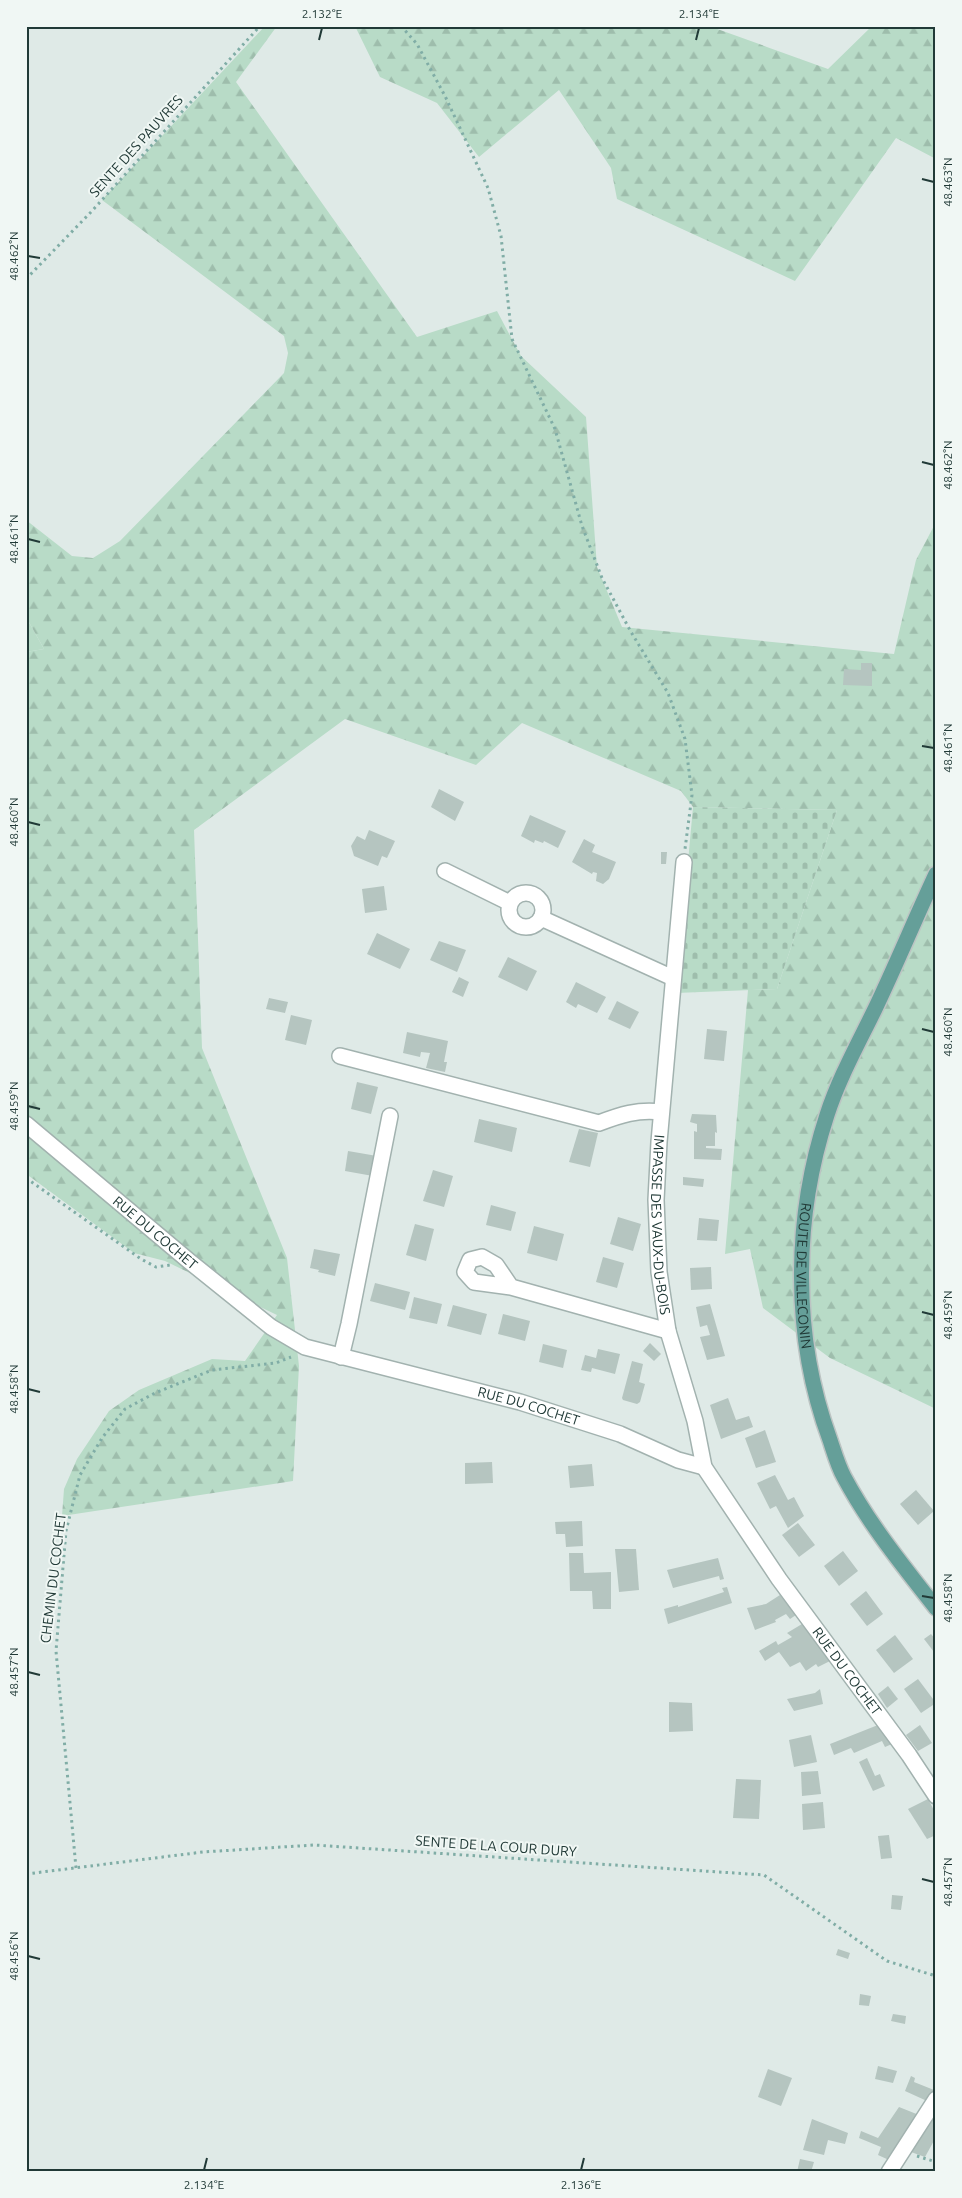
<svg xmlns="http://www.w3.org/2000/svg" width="962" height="2198" viewBox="0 0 962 2198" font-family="Ubuntu,sans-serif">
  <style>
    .grass { fill: #b8dbc7 }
    .forest { fill: url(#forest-firs) }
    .cemetery { fill: url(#cemetery-stones) }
    .building { fill: #b5c5c0 }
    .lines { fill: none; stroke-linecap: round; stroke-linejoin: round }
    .minor-casing { stroke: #a2b2af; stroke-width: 18 }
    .major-casing { stroke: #bcc4c3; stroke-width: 18 }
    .path { stroke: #80ada6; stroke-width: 3; stroke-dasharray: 2.5 4; stroke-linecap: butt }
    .minor { stroke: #fff; stroke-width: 15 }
    .major { stroke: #659f99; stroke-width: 15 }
    .ticks { fill: none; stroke: #213a37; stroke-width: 2 }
    .labels { text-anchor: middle; stroke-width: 4; stroke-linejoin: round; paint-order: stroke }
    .street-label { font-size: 14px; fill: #213a37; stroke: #f0f7f4 }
    .neatline { fill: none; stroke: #213a37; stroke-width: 2 }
    .ticks-label { font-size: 12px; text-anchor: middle; fill: #213a37 }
  </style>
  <defs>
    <pattern id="forest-firs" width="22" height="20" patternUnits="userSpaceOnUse" patternTransform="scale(1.25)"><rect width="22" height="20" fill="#b8dbc7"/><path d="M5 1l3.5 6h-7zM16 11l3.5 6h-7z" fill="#9ebdac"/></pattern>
    <pattern id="cemetery-stones" width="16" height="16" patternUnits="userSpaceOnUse" patternTransform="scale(1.25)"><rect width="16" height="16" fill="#b8dbc7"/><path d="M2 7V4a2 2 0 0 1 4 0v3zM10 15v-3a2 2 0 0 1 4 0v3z" fill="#9ebdac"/></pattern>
  </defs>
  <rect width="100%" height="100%" fill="#dfeae7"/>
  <polygon class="grass" points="26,617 44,649 26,652"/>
  <g class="forest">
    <polygon points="265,26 277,26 236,82 417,337 497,311 521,356 586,417 597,567 622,627 894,654 916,560 936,522 936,1409 830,1358 763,1308 750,1249 725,1254 748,990 777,989 837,810 693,807 681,791 522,723 476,765 345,719 194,830 202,1048 287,1258 299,1366 293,1481 62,1516 64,1489 77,1459 109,1411 139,1390 212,1359 245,1361 277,1315 165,1261 134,1253 29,1176 26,1176 26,652 44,649 26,617 26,520 72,556 93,558 120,541 284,373 288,353 284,336 102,200"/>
    <polygon points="355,26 709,26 828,69 872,26 936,26 936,159 896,138 795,281 617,199 611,168 559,90 479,157 437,103 380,77"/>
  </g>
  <polygon class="cemetery" points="693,807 837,810 777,989 676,993"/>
  <g class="building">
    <polygon points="861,663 872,663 872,686 843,685 844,669 861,670"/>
    <polygon points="439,789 464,802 455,821 431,807"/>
    <polygon points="530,815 566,831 558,848 544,841 543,843 535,840 534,843 521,836"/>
    <polygon points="369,830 395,841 387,858 382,856 378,866 354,856 351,846 357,836 365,840"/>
    <polygon points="584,839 595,845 592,852 616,862 609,879 603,884 596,881 597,873 593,872 592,874 572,862"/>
    <polygon points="661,852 667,852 666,864 661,864"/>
    <polygon points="384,886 387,910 365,913 362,889"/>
    <polygon points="377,933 410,949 400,969 367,954"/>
    <polygon points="439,941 466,950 457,972 430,960"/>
    <polygon points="508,957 537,971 527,991 498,977"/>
    <polygon points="459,977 469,982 463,997 452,992"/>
    <polygon points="576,982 606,997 597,1013 578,1004 576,1008 566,1002"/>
    <polygon points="269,998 288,1002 285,1013 266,1009"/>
    <polygon points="617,1001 639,1012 630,1029 608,1019"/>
    <polygon points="291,1015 312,1020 306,1045 285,1040"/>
    <polygon points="707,1029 727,1031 724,1061 704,1059"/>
    <polygon points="407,1032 448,1041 444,1062 447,1062 445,1072 426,1068 430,1053 421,1052 420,1057 403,1053"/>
    <polygon points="357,1082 378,1087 371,1114 351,1109"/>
    <polygon points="692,1114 716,1115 717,1133 715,1132 715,1146 706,1146 706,1148 722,1149 721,1160 694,1159 694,1131 697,1132 697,1124 690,1122"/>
    <polygon points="479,1119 517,1128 512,1152 474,1142"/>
    <polygon points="579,1129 598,1133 590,1167 569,1162"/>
    <polygon points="348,1151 377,1156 373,1176 345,1171"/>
    <polygon points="433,1170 453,1176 444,1207 423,1201"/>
    <polygon points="683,1177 704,1179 703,1187 683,1185"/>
    <polygon points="491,1205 516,1212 511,1231 486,1225"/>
    <polygon points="618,1217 641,1224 633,1251 610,1244"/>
    <polygon points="699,1218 719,1220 717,1241 697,1240"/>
    <polygon points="415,1224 434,1229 426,1261 406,1255"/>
    <polygon points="534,1226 564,1234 557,1261 527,1253"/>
    <polygon points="314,1249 340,1254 335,1276 318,1272 319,1270 310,1268"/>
    <polygon points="603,1257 624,1263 617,1288 596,1282"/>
    <polygon points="711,1267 712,1289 691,1290 690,1268"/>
    <polygon points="375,1283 410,1292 405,1310 370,1301"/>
    <polygon points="414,1297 442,1304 437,1324 409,1318"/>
    <polygon points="710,1304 725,1356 707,1360 700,1337 710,1335 707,1325 700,1327 696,1307"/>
    <polygon points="453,1305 487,1314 481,1335 447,1326"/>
    <polygon points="503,1314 530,1321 525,1341 498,1334"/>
    <polygon points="650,1343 661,1354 654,1361 643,1351"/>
    <polygon points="543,1344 567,1350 563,1368 539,1362"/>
    <polygon points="598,1349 620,1354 615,1374 592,1368 591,1372 581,1370 585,1355 596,1358"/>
    <polygon points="632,1361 643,1364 639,1382 645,1384 640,1402 637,1404 623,1400 622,1398"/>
    <polygon points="728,1398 736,1420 749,1416 753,1427 721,1439 710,1405"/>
    <polygon points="765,1430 776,1462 756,1468 745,1438"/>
    <polygon points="492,1462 493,1483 465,1484 465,1463"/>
    <polygon points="592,1464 594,1486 570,1488 568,1466"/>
    <polygon points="775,1475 788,1500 794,1497 804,1516 788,1528 776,1506 770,1509 757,1483"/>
    <polygon points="916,1490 934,1511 918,1525 900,1504"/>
    <polygon points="582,1521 583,1546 566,1547 565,1534 556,1534 555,1522"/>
    <polygon points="798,1523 815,1545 799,1557 782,1535"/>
    <polygon points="615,1549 636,1549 639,1590 619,1592"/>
    <polygon points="843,1551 858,1571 839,1586 824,1566"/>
    <polygon points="569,1553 583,1553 584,1573 611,1572 611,1609 593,1609 592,1591 570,1591"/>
    <polygon points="718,1558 724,1579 720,1580 719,1576 673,1588 667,1570"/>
    <polygon points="727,1587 732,1603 668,1624 664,1609 678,1605 678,1607 724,1592 722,1588"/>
    <polygon points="866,1591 883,1614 867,1626 850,1604"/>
    <polygon points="780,1595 796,1615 790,1619 786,1614 775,1620 776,1622 755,1630 747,1608 766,1604"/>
    <polygon points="802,1624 830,1661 818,1667 816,1664 806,1671 800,1662 790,1667 779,1652 765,1661 759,1651 776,1641 778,1645 792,1637 787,1633"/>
    <polygon points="931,1634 936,1640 934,1652 924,1639"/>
    <polygon points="895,1635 913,1659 894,1673 876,1650"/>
    <polygon points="918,1679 936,1703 921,1713 904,1689"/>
    <polygon points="888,1686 898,1699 887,1708 878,1694"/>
    <polygon points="820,1689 823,1704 794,1711 787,1699 815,1693"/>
    <polygon points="669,1702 692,1703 693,1731 669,1732"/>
    <polygon points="878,1725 892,1744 885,1747 882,1741 854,1753 851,1748 834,1755 830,1744"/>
    <polygon points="920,1725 932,1743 918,1751 906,1735"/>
    <polygon points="811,1735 817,1762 794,1767 789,1740"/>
    <polygon points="867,1758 875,1776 880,1774 885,1786 873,1791 859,1762"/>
    <polygon points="818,1771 821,1794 802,1796 801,1772"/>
    <polygon points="736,1779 761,1780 759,1819 733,1818"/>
    <polygon points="928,1799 936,1814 936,1835 927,1839 908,1809"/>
    <polygon points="823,1802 825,1828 803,1830 802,1804"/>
    <polygon points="889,1835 892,1858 881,1859 878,1836"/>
    <polygon points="892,1895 903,1896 901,1910 891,1909"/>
    <polygon points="838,1949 850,1953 848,1959 836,1955"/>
    <polygon points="860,1994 871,1996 869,2006 859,2005"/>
    <polygon points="893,2014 906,2016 905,2024 891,2021"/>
    <polygon points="878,2066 897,2071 893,2083 875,2079"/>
    <polygon points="768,2069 792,2078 781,2106 758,2097"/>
    <polygon points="911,2076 915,2078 914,2082 934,2090 927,2101 905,2091"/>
    <polygon points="899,2107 919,2115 906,2135 905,2133 889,2160 878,2155 881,2147 859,2138 861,2131 878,2138"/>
    <polygon points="933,2116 936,2117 936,2137 925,2157 911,2152"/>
    <polygon points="812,2119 848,2133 845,2144 828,2140 824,2155 803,2150"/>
    <polygon points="800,2159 814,2162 811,2172 797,2172"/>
  </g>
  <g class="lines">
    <defs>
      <g id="minor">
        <path id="s1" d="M684,862L659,1142L656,1200L659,1272L668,1331L695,1421L704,1467L779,1579L909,1755L936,1796"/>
        <polyline points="445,871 510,903"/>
        <circle cx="526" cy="910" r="17"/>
        <polyline points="541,918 673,978"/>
        <path d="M340,1056L599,1123C620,1115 638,1109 661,1112"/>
        <path id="s2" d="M26,1124L189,1261L271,1327L305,1347L520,1402L620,1434L678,1460L704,1467"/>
        <polyline points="511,1287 474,1282 465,1272 470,1260 482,1257 496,1265 511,1287 668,1331"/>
        <polyline points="341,1357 349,1324 390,1116"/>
        <polyline points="889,2172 936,2099"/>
      </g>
      <g id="major">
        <path id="s3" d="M936,874C915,919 896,965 875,1009C858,1044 839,1078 827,1115C793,1219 792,1337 830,1440C834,1452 838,1466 844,1477C869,1524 903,1566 936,1608"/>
      </g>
    </defs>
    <use href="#minor" class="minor-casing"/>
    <use href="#major" class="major-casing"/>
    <g class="path">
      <polyline points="401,26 417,44 445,96 488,188 501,236 512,339 555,429 582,526 602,578 631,632 668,693 685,739 692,795 685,849"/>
      <polyline points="26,279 91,212 260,26"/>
      <polyline points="26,1178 141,1259 156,1267 170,1265"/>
      <polyline points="76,1868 56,1651 66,1531 80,1475 102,1438 125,1409 155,1393 212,1370 276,1363 291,1357"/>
      <polyline points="26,1874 203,1852 314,1845 764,1875 887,1961 936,1976"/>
      <polyline points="917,2156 936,2162"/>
    </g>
    <use href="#minor" class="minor"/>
    <use href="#major" class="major"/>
  </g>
  <path class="ticks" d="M319,40L322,28M696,40L699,28M922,179L934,182M28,256L40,258M922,462L934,465M28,539L40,542M922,746L934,748M28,822L40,825M922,1029L934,1032M28,1106L40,1109M922,1312L934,1315M28,1389L40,1392M922,1596L934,1598M28,1672L40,1675M922,1879L934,1882M28,1956L40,1959M204,2170L207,2158M581,2170L584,2158"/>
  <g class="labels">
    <g class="street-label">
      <text transform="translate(136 146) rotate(-48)" y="5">SENTE DES PAUVRES</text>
      <text dy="5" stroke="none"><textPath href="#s1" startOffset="364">IMPASSE DES VAUX-DU-BOIS</textPath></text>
      <text dy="5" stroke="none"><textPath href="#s2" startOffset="169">RUE DU COCHET</textPath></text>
      <text dy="5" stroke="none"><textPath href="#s3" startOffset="428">ROUTE DE VILLECONIN</textPath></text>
      <text dy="5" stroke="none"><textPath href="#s2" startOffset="589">RUE DU COCHET</textPath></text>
      <text transform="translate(53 1578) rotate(-83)" y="5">CHEMIN DU COCHET</text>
      <text dy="5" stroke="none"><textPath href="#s1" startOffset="861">RUE DU COCHET</textPath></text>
      <text transform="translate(496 1846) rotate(4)" y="5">SENTE DE LA COUR DURY</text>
    </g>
  </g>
  <rect width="962" height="2198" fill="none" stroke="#f0f7f4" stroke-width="55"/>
  <rect x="28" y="28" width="906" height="2142" class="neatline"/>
  <g class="ticks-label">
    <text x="322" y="18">2.132°E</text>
    <text x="699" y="18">2.134°E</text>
    <text transform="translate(948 182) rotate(-90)" y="4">48.463°N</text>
    <text transform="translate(14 256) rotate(-90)" y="4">48.462°N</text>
    <text transform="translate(948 465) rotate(-90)" y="4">48.462°N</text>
    <text transform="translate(14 539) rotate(-90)" y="4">48.461°N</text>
    <text transform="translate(948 748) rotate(-90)" y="4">48.461°N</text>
    <text transform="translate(14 822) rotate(-90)" y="4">48.460°N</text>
    <text transform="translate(948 1032) rotate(-90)" y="4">48.460°N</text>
    <text transform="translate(14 1106) rotate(-90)" y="4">48.459°N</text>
    <text transform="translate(948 1315) rotate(-90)" y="4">48.459°N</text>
    <text transform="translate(14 1389) rotate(-90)" y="4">48.458°N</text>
    <text transform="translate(948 1598) rotate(-90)" y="4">48.458°N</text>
    <text transform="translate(14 1672) rotate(-90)" y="4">48.457°N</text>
    <text transform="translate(948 1882) rotate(-90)" y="4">48.457°N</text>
    <text transform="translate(14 1956) rotate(-90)" y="4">48.456°N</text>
    <text x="204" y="2189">2.134°E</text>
    <text x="581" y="2189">2.136°E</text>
  </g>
</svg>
